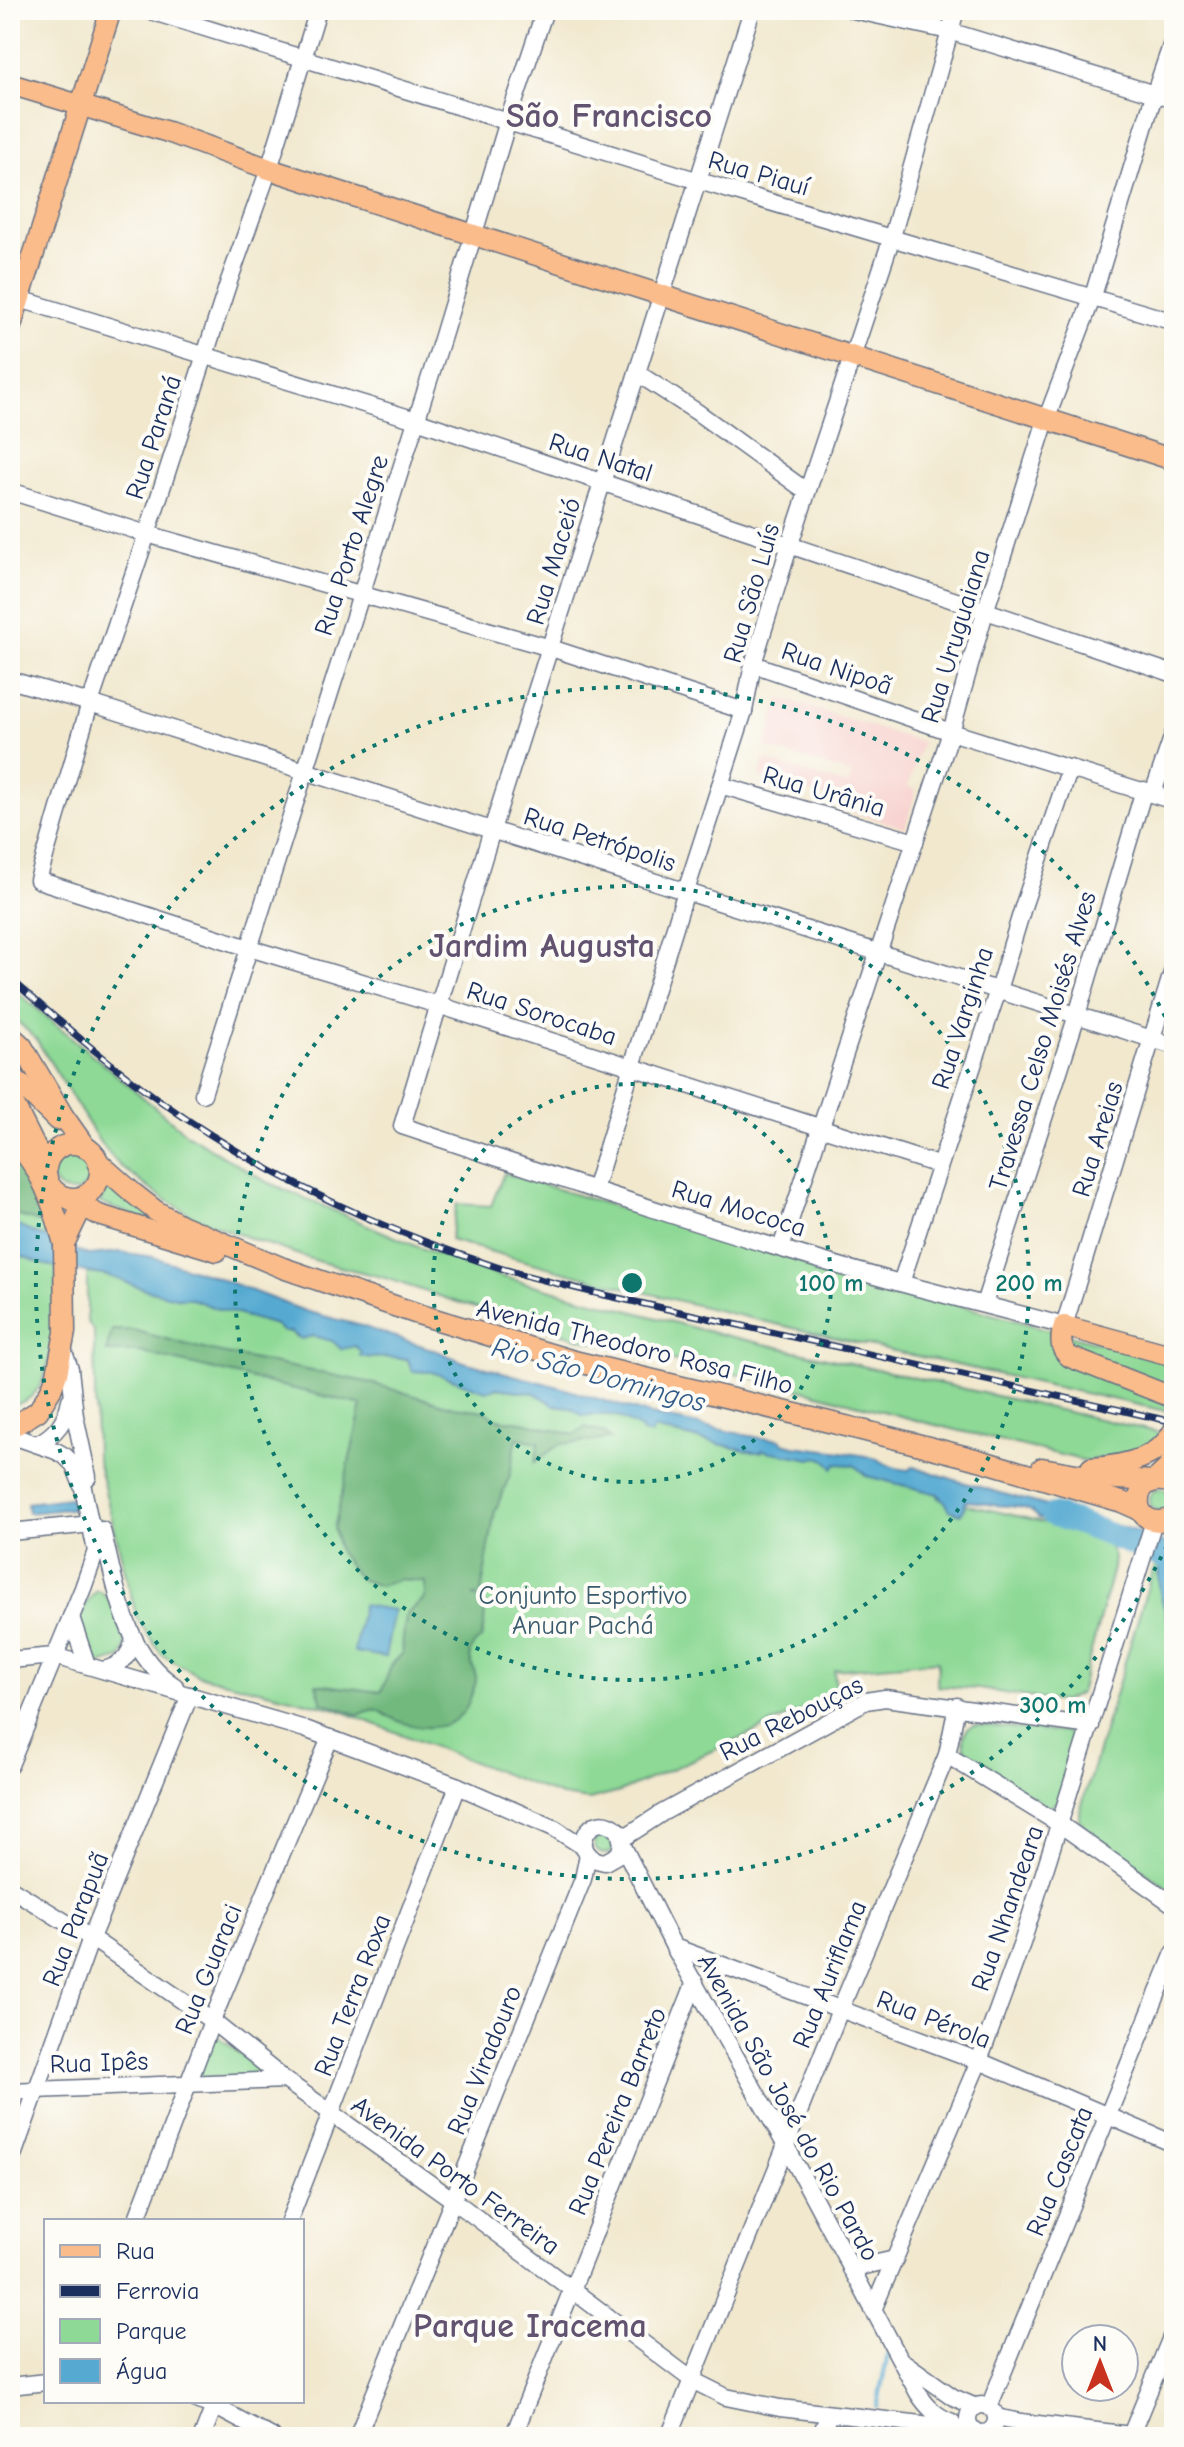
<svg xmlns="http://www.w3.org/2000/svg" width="1184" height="2447" viewBox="0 0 1184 2447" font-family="'Comic Neue',sans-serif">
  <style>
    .built { fill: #f7d0cd }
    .green { fill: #8ed995; stroke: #54847a; stroke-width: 2 }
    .forest { fill: #72b97e; stroke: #46746e; stroke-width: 2 }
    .water { fill: #56aad2; stroke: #386c98; stroke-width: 2 }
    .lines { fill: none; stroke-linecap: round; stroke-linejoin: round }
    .stream { stroke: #56aad2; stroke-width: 4 }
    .river { stroke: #56aad2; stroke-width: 24 }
    .minor-casing { stroke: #667085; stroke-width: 19 }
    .major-casing { stroke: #667085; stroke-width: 23 }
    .minor { stroke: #fff; stroke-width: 16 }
    .major { stroke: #fabc8b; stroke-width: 20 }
    .rail-casing { stroke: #1b2f5e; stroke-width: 7 }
    .rail { stroke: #fdfcf7; stroke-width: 4; stroke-dasharray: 12; stroke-linecap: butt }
    .ring { fill: none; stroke: #0f766e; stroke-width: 4; stroke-dasharray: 4 8 }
    .labels { text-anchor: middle; stroke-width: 8; stroke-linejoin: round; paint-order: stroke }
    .street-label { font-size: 26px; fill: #1b2f5e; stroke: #fdfcf7 }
    .park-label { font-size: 26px; fill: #385a6c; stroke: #fdfcf7 }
    .water-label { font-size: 28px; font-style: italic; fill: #305a87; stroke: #fdfcf7 }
    .district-label { font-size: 34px; font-weight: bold; fill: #625371; stroke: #fdfcf7 }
    .centre { fill: #0f766e; stroke: #fdfcf7; stroke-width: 4 }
    .ring-label { font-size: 24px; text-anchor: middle; font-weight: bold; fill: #0f766e; stroke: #fdfcf7; stroke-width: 8; stroke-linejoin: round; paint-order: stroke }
  </style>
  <rect width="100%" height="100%" fill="#fdfcf7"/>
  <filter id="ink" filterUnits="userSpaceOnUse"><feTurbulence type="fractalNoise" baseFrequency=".0125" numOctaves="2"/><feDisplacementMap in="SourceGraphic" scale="16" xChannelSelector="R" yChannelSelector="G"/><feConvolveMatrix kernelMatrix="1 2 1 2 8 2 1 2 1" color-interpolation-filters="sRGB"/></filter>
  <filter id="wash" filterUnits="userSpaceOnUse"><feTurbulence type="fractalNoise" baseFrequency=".006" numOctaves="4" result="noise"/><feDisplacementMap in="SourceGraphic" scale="32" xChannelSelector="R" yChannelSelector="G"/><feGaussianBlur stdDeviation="1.8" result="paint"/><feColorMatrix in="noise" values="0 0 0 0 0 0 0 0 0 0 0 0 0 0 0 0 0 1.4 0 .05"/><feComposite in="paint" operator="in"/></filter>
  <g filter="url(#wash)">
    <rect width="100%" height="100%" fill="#f1e8ce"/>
    <g class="built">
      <polygon points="780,698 922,742 908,787 916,790 905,828 843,809 844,803 759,777 764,760 848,785 852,774 765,747"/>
      <polygon points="23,2102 23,2110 10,2142 10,2103"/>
    </g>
    <g class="green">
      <polygon points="10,986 188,1135 265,1181 418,1247 496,1275 706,1331 1161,1433 1155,1444 1122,1455 1086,1461 923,1422 781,1384 595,1343 496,1315 382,1277 320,1262 249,1238 196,1218 154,1192 119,1165 101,1144 36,1039 10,1014"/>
      <circle cx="71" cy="1172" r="20"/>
      <path d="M504,1173C726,1241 950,1304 1174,1363V1413C931,1359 689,1309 450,1240L457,1204L491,1206Z"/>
      <polygon points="109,1181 173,1230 100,1203"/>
      <polygon points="10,1213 49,1225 49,1240 10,1223"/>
      <path d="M10,1252L57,1267C55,1301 57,1370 33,1395C27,1401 18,1404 10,1405Z"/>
      <polygon points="87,1273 109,1276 180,1298 190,1297 215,1308 276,1325 283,1332 291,1332 296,1337 313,1336 355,1346 370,1358 396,1356 408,1360 412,1371 432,1372 485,1390 495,1388 535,1393 554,1405 570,1407 590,1416 601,1414 616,1416 650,1431 652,1429 754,1452 762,1450 811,1459 818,1456 830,1463 854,1465 867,1476 938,1494 938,1498 1069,1528 1108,1543 1114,1556 1113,1568 1080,1693 1065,1701 1054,1701 979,1689 937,1686 938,1661 834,1670 837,1695 620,1792 589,1800 561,1796 336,1709 198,1675 162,1655 137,1619 96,1455 94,1332 87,1321"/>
      <circle cx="1160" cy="1500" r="11"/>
      <polygon points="1174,1531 1174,1543 1168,1542 1158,1571 1160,1592 1174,1636 1174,1892 1086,1829 1080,1820 1080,1811 1150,1579 1168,1532"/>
      <path d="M97,1591C113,1594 127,1630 125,1646C125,1650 123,1654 121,1658L96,1665C91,1654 81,1639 80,1627C78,1615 88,1598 97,1591Z"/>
      <path d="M975,1725L1073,1733L1076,1741L1060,1800L1052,1806H1047L968,1755C961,1744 961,1729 975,1725Z"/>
      <circle cx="605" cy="1843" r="11"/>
      <polygon points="214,2033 270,2078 195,2078"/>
    </g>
    <g class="forest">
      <polygon points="10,1150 30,1170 49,1225 10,1213"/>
      <path d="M112,1330H133L211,1351L367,1382L454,1407L485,1411L498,1419L523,1422L575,1435L585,1427L604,1433L610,1439L560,1444L535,1462L539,1442L517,1438L510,1475L495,1511L481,1594L474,1596L485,1603L484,1624L481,1639C461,1652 473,1662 476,1677C477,1684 471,1695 469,1701C456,1735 415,1731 388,1716C383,1714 383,1711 377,1710C371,1709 365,1712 359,1715L322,1702L316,1684L381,1692L392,1664L403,1653C401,1640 405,1628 406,1615L425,1598V1582L399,1579L380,1586L359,1579L339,1552L334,1529L362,1405L139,1352H106Z"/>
    </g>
    <g class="water">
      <path d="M10,1223L88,1255L120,1252L153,1257L210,1275L305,1311L358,1325L432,1349L464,1362L559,1387L651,1415L760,1438L780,1439L783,1443L794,1446C813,1449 865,1453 879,1460C892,1467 893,1468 909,1470L913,1466L955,1480L1132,1530L1166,1545L1168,1542L1174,1543V1636C1166,1613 1153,1586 1161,1561L1126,1547L1091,1526L1039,1518C1026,1504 1011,1507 994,1505C984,1504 976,1501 966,1501L964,1510L960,1514L949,1510L946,1503L938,1494L867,1476L854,1465L837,1464L833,1469C828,1460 822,1455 811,1459L762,1450L761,1452H754L653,1429L651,1435L641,1432V1429L616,1416L601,1414L583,1416L570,1407L554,1405L535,1393L496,1388L486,1391L432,1372L412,1371L408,1359C391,1355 376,1360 360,1356L361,1352L355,1346L342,1349L332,1341L313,1336L301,1339L291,1332H283L276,1325L215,1308L190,1298H180L147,1290L109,1276L46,1265L10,1252Z"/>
      <polygon points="77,1497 78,1508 28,1513 27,1503"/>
      <polygon points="362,1605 394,1610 385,1657 354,1652"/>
    </g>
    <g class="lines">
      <g class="stream">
        <polyline points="877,2407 888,2354"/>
        <polyline points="872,2437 874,2424"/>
      </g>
      <path class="river" d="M1053,1515C1095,1527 1133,1545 1174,1561"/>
    </g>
  </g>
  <g filter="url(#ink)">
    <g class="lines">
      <defs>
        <g id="minor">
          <polyline points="147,10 699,181 1174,322"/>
          <polyline points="318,10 269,169 229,281 147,534 90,703 38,880 249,948 438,1005 938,1165"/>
          <path d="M752,10L492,830L402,1126C567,1181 732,1237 900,1283C955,1298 1010,1311 1064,1326L1174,966"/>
          <polyline points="853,10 949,31 1174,100"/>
          <polyline points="10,296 416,420 1174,674"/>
          <polyline points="637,373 697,412 806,491"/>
          <polyline points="10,491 147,534 551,648 744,711"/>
          <polyline points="753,664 951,732 1174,801"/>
          <polyline points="10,680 90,703 1174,1046"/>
          <polyline points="720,785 915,842"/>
          <polyline points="1153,793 1174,732"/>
          <polyline points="203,1094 442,339 508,121 545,10"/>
          <polyline points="594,1190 686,891 744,711 753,664 790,544 892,237 956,10"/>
          <polyline points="781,1248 951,732 985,612 1046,420 1093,296 1154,95 1174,37"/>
          <polyline points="901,1283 998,990 1024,904 1070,768"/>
          <polyline points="984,1304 1077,1015 1144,790"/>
          <polyline points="62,1347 70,1369 75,1416 88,1477"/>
          <polyline points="10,1435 56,1451 65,1456 74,1465 83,1488 96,1551 83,1588 10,1765"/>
          <path d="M37,1444C56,1434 66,1421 70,1400"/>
          <path d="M102,1530C116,1584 124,1654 175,1686"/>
          <polyline points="10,1532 92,1524"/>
          <polyline points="71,1617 87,1665"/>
          <polyline points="10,1660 54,1656 305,1729 458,1786 554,1828 584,1847"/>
          <path d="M103,1670C120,1666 130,1657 134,1639"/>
          <polyline points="947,1755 1061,1825 1174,1905"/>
          <polyline points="622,1839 662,1813 866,1701 885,1698 1091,1726"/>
          <path d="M622,1844L619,1854L605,1862C565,1857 589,1804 619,1831L622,1844L674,1947L786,2146L918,2393C927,2407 936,2416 952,2422"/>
          <polyline points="10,1888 91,1938 212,2021 285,2080 453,2200 692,2380 726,2397 780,2408 975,2430"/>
          <polyline points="674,1947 979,2061 1174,2144"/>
          <polyline points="10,2091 285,2080"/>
          <polyline points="10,2164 91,1938 190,1695"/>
          <polyline points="136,2221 212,2021 330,1738"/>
          <polyline points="289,2221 458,1786"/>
          <polyline points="851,2269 895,2259"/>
          <polyline points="873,2310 979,2061 1022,1943 1154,1521"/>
          <polyline points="905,2363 953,2397 976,2407"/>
          <polyline points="10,2386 46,2382"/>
          <polyline points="198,2401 214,2406 272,2437"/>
          <circle cx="982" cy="2419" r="14"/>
          <polyline points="989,2407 1174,1953"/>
          <polyline points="996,2417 1021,2422 1148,2437"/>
          <polyline points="202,2437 216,2401"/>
          <polyline points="357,2437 583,1879 588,1854"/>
          <polyline points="513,2437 695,1982"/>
          <polyline points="669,2437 840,2010 947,1755 957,1706"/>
          <polyline points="820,2437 829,2414"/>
          <polyline points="1130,2437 1174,2330"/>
        </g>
        <g id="major">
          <polyline points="10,84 168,132 269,169 1174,460"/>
          <polyline points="10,329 111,10"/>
          <polyline points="10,1035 22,1046 64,1117 86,1148"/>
          <polyline points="10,1074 57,1120"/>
          <polyline points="10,1097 45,1167"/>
          <path d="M10,1138C41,1164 54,1207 64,1244"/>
          <circle cx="73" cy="1171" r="27"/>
          <polyline points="98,1162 133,1193 156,1211 181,1225 283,1268 418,1314 574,1361 850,1427 979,1460 1122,1502 1140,1510"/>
          <polyline points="66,1197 99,1215 217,1251"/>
          <path d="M1174,1356L1064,1326C1060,1338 1059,1349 1070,1357L1174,1398"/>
          <polyline points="10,1426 17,1424 38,1411 51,1390 57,1374 65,1332 64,1244 88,1194"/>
          <polyline points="1042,1468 1099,1478 1154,1481 1168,1468 1174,1458"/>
          <path d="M1091,1468C1122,1466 1160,1459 1174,1430"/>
          <path d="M1174,1484C1127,1465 1127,1538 1174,1517"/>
        </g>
      </defs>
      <use href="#minor" class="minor-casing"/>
      <use href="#major" class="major-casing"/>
      <use href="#minor" class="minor"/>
      <use href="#major" class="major"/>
      <defs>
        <path id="rail" d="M10,978C73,1034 139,1090 211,1135C299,1191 398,1235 497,1267C528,1277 560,1284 591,1292L1174,1422"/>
      </defs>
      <use href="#rail" class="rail-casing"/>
      <use href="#rail" class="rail"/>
    </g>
  </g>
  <g class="ring">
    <circle cx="632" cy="1283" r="199"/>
    <circle cx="632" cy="1283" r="397"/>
    <path d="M1172 1535A596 596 0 1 1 1172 1031"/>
  </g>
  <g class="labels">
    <g class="street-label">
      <text transform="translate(759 173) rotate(16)" y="9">Rua Piauí</text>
      <text transform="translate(153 437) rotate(-72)" y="9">Rua Paraná</text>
      <text transform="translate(601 457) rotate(18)" y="9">Rua Natal</text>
      <text transform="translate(351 545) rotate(-72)" y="9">Rua Porto Alegre</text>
      <text transform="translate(553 561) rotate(-73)" y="9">Rua Maceió</text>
      <text transform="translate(751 593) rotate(-74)" y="9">Rua São Luís</text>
      <text transform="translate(955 636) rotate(-73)" y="9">Rua Uruguaiana</text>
      <text transform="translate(837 668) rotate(19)" y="9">Rua Nipoã</text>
      <text transform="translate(824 791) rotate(16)" y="9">Rua Urânia</text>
      <text transform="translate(600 839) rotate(18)" y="9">Rua Petrópolis</text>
      <text transform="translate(542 1013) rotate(18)" y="9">Rua Sorocaba</text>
      <text transform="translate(962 1018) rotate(-72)" y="9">Rua Varginha</text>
      <text transform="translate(1042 1041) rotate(-73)" y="9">Travessa Celso Moisés Alves</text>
      <text transform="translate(1097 1139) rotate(-73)" y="9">Rua Areias</text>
      <text transform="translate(739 1208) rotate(17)" y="9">Rua Mococa</text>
      <text transform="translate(635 1346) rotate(14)" y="9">Avenida Theodoro Rosa Filho</text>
      <text transform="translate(791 1718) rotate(-27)" y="9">Rua Rebouças</text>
      <text transform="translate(1007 1908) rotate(-71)" y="9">Rua Nhandeara</text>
      <text transform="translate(75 1919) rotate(-69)" y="9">Rua Parapuã</text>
      <text transform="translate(208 1969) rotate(-68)" y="9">Rua Guaraci</text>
      <text transform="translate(829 1974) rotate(-68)" y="9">Rua Auriflama</text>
      <text transform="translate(352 1995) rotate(-69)" y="9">Rua Terra Roxa</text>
      <text transform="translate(934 2019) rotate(21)" y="9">Rua Pérola</text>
      <text transform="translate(484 2060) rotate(-68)" y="9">Rua Viradouro</text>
      <text transform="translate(99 2062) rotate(-2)" y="9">Rua Ipês</text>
      <text transform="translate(789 2107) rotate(61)" y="9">Avenida São José do Rio Pardo</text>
      <text transform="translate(617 2111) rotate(-68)" y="9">Rua Pereira Barreto</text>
      <text transform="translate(1059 2171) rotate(-68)" y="9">Rua Cascata</text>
      <text transform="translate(456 2175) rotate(36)" y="9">Avenida Porto Ferreira</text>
    </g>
    <g class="park-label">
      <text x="583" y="1604">Conjunto Esportivo<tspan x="583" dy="30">Anuar Pachá</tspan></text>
    </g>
    <g class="water-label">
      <text transform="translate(599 1374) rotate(15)" y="10">Rio São Domingos</text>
    </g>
    <g class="district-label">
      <text x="609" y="127">São Francisco</text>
      <text x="542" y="957">Jardim Augusta</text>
      <text x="530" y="2337">Parque Iracema</text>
    </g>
  </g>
  <circle cx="632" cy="1283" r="12" class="centre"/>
  <g class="ring-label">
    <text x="831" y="1291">100 m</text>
    <text x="1029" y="1291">200 m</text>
    <text x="1053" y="1713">300 m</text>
  </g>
  <rect width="1184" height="2447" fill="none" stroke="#fdfcf7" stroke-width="40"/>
  <rect x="44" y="2219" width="260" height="184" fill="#fdfcf7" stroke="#a3aaba" stroke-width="2"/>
  <rect x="60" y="2245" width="40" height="12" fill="#fabc8b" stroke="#a3aaba" stroke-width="2"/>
  <text x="116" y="2259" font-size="24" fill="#1b2f5e">Rua</text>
  <rect x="60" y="2285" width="40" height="12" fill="#1b2f5e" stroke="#a3aaba" stroke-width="2"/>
  <text x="116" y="2299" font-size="24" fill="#1b2f5e">Ferrovia</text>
  <rect x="60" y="2319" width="40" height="24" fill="#8ed995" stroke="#a3aaba" stroke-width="2"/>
  <text x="116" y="2339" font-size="24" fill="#1b2f5e">Parque</text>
  <rect x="60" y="2359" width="40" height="24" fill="#56aad2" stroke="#a3aaba" stroke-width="2"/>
  <text x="116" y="2379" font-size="24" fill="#1b2f5e">Água</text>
  <g transform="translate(1100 2363)"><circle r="38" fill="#fdfcf7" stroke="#a3aaba" stroke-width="2"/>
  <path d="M0-6L14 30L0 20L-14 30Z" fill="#c8321e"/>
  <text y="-12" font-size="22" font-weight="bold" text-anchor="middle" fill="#1b2f5e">N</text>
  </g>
</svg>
